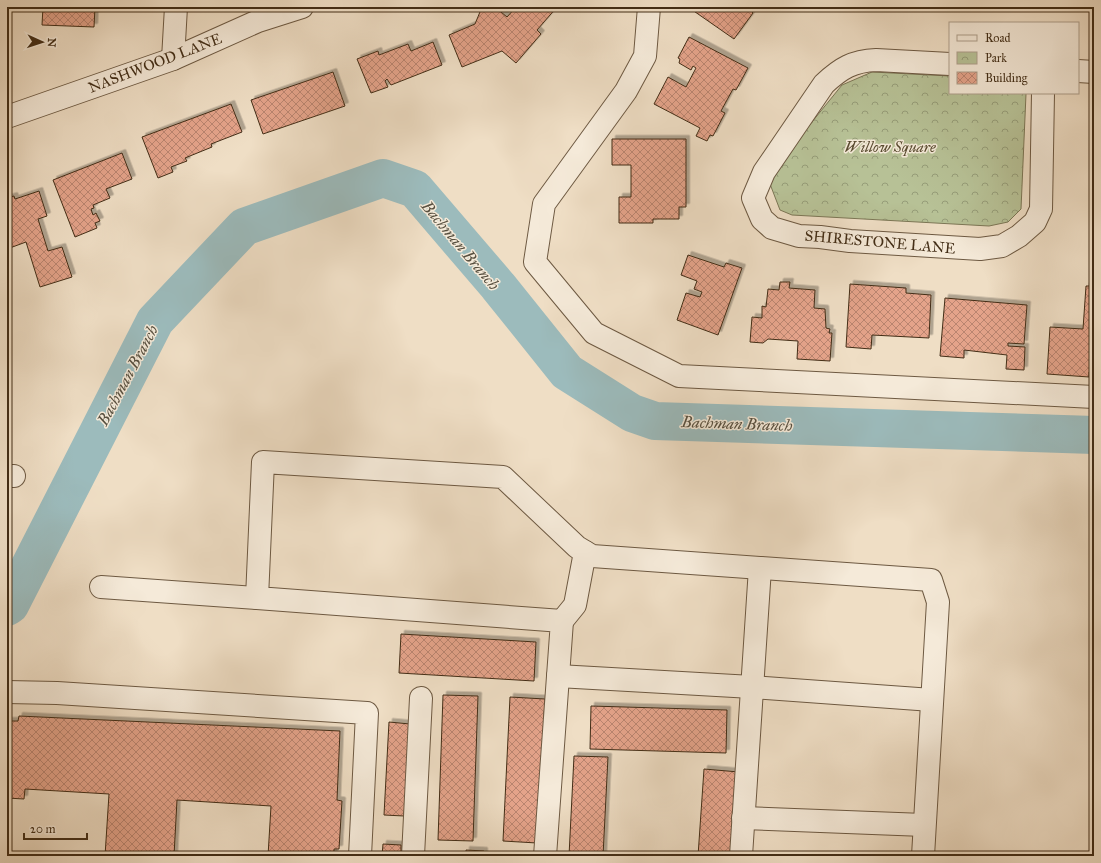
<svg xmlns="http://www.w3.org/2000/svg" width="1101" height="863" viewBox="0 0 1101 863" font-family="'IM FELL Great Primer',serif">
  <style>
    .park { fill: url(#park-crowns); stroke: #7c7756 }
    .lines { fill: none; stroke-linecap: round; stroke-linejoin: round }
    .river { stroke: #9cbbbc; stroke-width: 38 }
    .building { fill: url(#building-cross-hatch); stroke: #422d16; filter: url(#shadow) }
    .minor-casing { stroke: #6d5942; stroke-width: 24 }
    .minor { stroke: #f5ead9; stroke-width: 22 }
    .labels { text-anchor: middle; stroke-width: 3; stroke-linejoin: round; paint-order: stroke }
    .street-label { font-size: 15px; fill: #422d16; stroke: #f5ead9 }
    .park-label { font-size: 15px; font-style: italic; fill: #594b30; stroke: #f5ead9 }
    .water-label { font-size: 16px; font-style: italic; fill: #585040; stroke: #f5ead9 }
  </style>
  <defs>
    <pattern id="park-crowns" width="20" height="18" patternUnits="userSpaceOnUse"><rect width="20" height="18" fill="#b7c196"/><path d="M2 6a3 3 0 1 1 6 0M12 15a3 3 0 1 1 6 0" fill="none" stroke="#969d79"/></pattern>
    <pattern id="building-cross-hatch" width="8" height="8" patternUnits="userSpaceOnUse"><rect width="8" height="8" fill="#e4a38a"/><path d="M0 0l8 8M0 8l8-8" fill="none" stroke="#ba8570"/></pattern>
    <filter id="shadow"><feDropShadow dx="3.5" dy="-3.5" stdDeviation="0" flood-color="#0004"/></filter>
  </defs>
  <rect width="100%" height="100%" fill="#efdec5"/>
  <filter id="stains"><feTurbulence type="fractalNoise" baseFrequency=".005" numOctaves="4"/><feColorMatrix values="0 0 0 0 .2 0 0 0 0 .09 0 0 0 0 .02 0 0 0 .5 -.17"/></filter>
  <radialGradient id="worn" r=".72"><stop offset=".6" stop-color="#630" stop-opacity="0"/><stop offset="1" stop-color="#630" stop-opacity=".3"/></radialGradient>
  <polygon class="park" points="872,72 950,76 950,93 1025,93 1026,94 1021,209 1008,222 989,226 792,215 780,210 770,184 777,165 842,85"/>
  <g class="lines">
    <polyline class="river" points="7,607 10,605 155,321 244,227 383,178 415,189 498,286 567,372 632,413 655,421 1094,435"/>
  </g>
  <g class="building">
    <polygon points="43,7 95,7 94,27 42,25"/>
    <polygon points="482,7 495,7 507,17 516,7 557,7 537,30 541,34 516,63 502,51 462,67 449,35 475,24"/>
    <polygon points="688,7 752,7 750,10 753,13 734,39"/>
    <polygon points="993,7 1067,7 1067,11"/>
    <polygon points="689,37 748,68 736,90 733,89 721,111 725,113 713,136 710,135 707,141 696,136 700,128 654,104 668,77 686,87 696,68 693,66 691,70 679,63 680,59 678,58"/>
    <polygon points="433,42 442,65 391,85 387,79 385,81 388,87 371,93 357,59 378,51 379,55 408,44 411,51"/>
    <polygon points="333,72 345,106 263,134 251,100"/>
    <polygon points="231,104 242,132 211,144 212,147 185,158 187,161 171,167 173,172 158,178 142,137"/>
    <polygon points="612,139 686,139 686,207 679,207 679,219 653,219 653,223 619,223 619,197 631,197 631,165 612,165"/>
    <polygon points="122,153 132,179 106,189 110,198 93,205 94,208 91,209 93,215 96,213 100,221 95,223 97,228 75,237 53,180"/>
    <polygon points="39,191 47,216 38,219 48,251 62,247 72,277 40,287 26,242 7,249 7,198 14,196 15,199"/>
    <polygon points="688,255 724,267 726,263 742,268 718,335 677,320 686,293 700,297 702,292 694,289 697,281 681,275"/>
    <polygon points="780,282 790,282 789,288 815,290 814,308 825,309 826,328 830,329 829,333 832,333 830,361 797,359 798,341 768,339 763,343 750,342 752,317 762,318 762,306 766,307 768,289 779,290"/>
    <polygon points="850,284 906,288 906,293 931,295 929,338 872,335 871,349 846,347"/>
    <polygon points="1086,286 1094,286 1094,372 1089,372 1089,377 1047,374 1050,327 1083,329"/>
    <polygon points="945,298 1027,305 1024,344 1008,343 1008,346 1025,347 1024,370 1006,369 1007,355 964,350 964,358 940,356"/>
    <polygon points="401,634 536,642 534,681 399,673"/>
    <polygon points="443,695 478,696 473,841 438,840"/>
    <polygon points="510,697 545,699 537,843 503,841"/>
    <polygon points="591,706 727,710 726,753 590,749"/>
    <polygon points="19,716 340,731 337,800 342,801 339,849 334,849 334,856 268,856 271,806 177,800 174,856 105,856 109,794 25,789 24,799 7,798 7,721 18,721"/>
    <polygon points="389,722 410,724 404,816 384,815"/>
    <polygon points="574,756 608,757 603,856 569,856"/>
    <polygon points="704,769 739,772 733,856 698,856"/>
    <polygon points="383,844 401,845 401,856 382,856"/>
    <polygon points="466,850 484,851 484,856 466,856"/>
  </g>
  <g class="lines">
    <defs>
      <g id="minor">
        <polyline points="649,7 645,56 626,91 544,204 535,262 594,333 679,376 1094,397"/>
        <polyline points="173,59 176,7"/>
        <path d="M950,64L876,60C853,61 841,68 824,84L764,172L753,198L762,219L772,228L799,236L820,237L850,241L980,249L1002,246L1019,236L1035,222L1041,209L1043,93"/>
        <polyline points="1078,71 1094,72"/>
        <polyline points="7,117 173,59 258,21 302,7"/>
        <polyline points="7,476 14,476"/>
        <polyline points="101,587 257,598"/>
        <polyline points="562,621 575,605 585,552"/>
        <polyline points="558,676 752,687 932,700"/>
        <polyline points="7,692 57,693 367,713 360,856"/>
        <polyline points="743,818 924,825"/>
        <polyline points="413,856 421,698"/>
        <polyline points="545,856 562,621 257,598 263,462 503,477 577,547 592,556 931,580 938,602 923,856"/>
        <polyline points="741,856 760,568"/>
      </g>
    </defs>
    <use href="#minor" class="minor-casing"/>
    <use href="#minor" class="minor"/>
  </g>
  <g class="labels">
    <g class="street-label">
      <text transform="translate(155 63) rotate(-21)" y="5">NASHWOOD LANE</text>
      <text transform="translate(880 242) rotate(5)" y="5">SHIRESTONE LANE</text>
    </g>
    <g class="park-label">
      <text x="890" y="152">Willow Square</text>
    </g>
    <g class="water-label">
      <text transform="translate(461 245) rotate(50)" y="6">Bachman Branch</text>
      <text transform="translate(127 375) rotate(-62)" y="6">Bachman Branch</text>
      <text transform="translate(737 423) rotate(2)" y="6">Bachman Branch</text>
    </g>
  </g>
  <rect width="1101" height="863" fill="none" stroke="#efdec5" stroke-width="24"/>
  <rect x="8" y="8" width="1085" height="847" fill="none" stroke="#422d16" stroke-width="2"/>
  <rect x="12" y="12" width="1077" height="839" fill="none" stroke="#422d16"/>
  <rect x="949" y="22" width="130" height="72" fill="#f5ead9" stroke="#ad9e8b"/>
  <rect x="957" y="35" width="20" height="6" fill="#f5ead9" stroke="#ad9e8b"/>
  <text x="985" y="42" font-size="12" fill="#422d16">Road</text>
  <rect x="957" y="52" width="20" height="12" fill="url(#park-crowns)" stroke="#ad9e8b"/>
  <text x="985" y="62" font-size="12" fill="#422d16">Park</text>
  <rect x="957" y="72" width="20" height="12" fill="url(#building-cross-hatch)" stroke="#ad9e8b"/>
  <text x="985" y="82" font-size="12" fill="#422d16">Building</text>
  <g transform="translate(42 42) rotate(93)" stroke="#f5ead9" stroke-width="3" paint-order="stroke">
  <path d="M0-3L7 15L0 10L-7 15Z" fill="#422d16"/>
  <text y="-6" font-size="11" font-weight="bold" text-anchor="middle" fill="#422d16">N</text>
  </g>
  <path d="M24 833v6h63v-6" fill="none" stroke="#422d16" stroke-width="2"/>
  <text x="30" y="833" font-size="12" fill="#422d16" stroke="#f5ead9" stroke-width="3" paint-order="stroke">20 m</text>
  <rect width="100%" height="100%" filter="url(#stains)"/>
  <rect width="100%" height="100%" fill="url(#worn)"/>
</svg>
